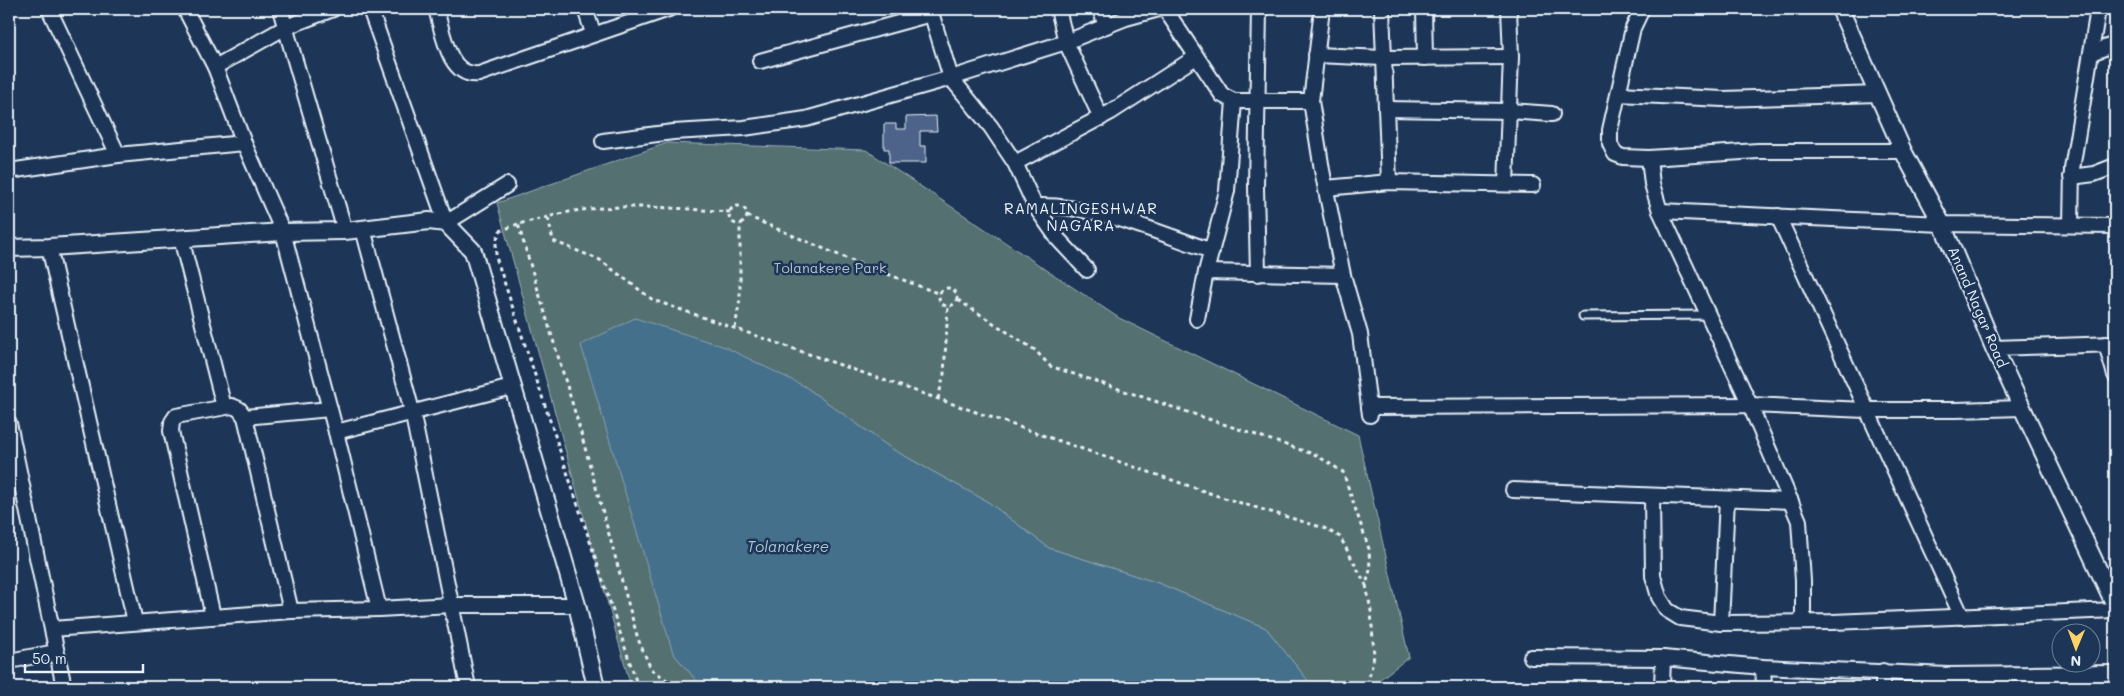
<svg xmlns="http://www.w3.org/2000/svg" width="2124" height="696" viewBox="0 0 2124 696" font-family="Mali,sans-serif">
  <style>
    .green { fill: #54706f; stroke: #9eb0b4 }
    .water { fill: #456f8c; stroke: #86a3b7 }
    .building { fill: #4d638a; stroke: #e8f1f8 }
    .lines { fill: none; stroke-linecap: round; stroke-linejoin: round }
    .service-casing { stroke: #e8f1f8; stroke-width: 11 }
    .minor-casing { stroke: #e8f1f8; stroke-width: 18 }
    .tertiary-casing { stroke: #e8f1f8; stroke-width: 20 }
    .path { stroke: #e8f1f8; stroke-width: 3; stroke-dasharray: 4 4; stroke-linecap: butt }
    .service { stroke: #1d3557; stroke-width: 7 }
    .minor { stroke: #1d3557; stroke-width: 14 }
    .tertiary { stroke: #1d3557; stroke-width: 16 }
    .labels { text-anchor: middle; stroke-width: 5; stroke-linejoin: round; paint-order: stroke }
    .park-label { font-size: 14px; fill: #b4c4c8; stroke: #1d3557 }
    .street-label { font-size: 14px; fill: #e8f1f8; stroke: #1d3557 }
    .neighbourhood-label { font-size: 15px; letter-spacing: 1px; fill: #e8f1f8; stroke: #1d3557 }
    .water-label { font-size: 15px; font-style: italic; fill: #afc4d2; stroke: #1d3557 }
  </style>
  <rect width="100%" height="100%" fill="#1d3557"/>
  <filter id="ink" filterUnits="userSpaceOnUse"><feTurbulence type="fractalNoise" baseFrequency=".02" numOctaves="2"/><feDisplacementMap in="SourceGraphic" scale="10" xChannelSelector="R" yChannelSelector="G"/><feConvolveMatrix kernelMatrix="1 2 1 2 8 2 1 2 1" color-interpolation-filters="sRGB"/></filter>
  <g filter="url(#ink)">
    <polygon class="green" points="667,143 866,150 1119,318 1358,435 1409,657 1370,687 1313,687 1266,628 1158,583 1049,548 988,502 892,449 804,386 673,653 702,687 631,687 497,203"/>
    <polygon class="water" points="635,318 725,347 804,386 892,449 988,502 1049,548 1158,583 1266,628 1313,687 702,687 673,653 581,345"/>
    <polygon class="building" points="936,116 937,131 920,131 920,146 926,146 926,163 889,163 889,149 884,149 884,124 896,124 896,129 906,129 906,117"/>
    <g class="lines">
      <defs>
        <polyline id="service" points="1583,316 1707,315"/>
        <g id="minor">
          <polyline points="49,9 118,155"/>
          <polyline points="185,9 215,67 244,143 283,232 336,432 379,609"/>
          <polyline points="280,9 345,231"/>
          <polyline points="370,9 446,223 507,185"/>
          <path d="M436,9C443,32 448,78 479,74L669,9"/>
          <polyline points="585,9 593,33"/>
          <polyline points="930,9 951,78 991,127 1015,163 1035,206 1058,239 1087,270"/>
          <polyline points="1058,9 1066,42 1101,118"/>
          <polyline points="1100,9 1106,26"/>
          <polyline points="1165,9 1222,95 1234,101 1311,101"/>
          <polyline points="1322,9 1311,101 1322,170 1343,275 1360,334 1370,415"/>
          <polyline points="1382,9 1389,182"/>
          <polyline points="1424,9 1425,58"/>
          <polyline points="1642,9 1633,28 1610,130 1610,144 1615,154 1623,157 1649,158 1758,151 1903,151"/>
          <polyline points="2091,53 2115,44"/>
          <polyline points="1316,55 1383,58 1511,57"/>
          <polyline points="760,61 931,14"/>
          <polyline points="215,67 286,27 333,9"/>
          <polyline points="1618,94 1723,99 1878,94"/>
          <polyline points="1386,109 1509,111 1552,114"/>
          <polyline points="603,141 673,132 744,128 806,119 951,78 1066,42 1126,18 1159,9"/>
          <polyline points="1649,158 1652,184 1660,211 1750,405 1799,521 1803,581 1803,622"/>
          <polyline points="1015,163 1111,112 1196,57"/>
          <polyline points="9,171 118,155 244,143"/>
          <polyline points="2071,177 2094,174 2115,166"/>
          <polyline points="1506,184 1511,57 1509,9"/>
          <polyline points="1326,188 1389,182 1533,185"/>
          <path d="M1035,206C1096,204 1155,232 1212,251"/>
          <polyline points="1660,211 1942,224 2115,226"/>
          <polyline points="1778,216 1962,617"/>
          <polyline points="2071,225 2072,169 2098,9"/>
          <polyline points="363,229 412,411 468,687"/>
          <polyline points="181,238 224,407"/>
          <polyline points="49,247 135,622"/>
          <polyline points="1206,272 1343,275"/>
          <polyline points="1258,274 1256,187 1259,9"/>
          <polyline points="1197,319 1206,272 1227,191 1234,101"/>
          <polyline points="2106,344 2115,375"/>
          <polyline points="1994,348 2115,344"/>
          <polyline points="1369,407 1750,405 1866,410 1956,410 2022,408"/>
          <polyline points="245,417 330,409"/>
          <polyline points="9,423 64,687"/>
          <polyline points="336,432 512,387"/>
          <polyline points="1513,490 1791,501"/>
          <polyline points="1652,496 1653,576 1659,597 1667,610 1680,618 1721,623 1833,622 2115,610"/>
          <polyline points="213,616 171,431 172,422 176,416 232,406 239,409 245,417 291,611"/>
          <polyline points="1721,623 1727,499"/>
          <polyline points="52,629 291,611 379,609 451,605 577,605"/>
          <polyline points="1531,657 1663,658 1763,667 1948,675 2115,673"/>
          <polyline points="9,661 56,652"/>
          <polyline points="1763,667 1764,687"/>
          <polyline points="1662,687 1663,658"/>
          <polyline points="1883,687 1883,671"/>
        </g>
        <g id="tertiary">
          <polyline points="1840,9 1903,151 1942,224 1994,348 2115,605"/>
          <polyline points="9,248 49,247 283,232 345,231 429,221 446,223 473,251 577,605 596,687"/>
        </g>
      </defs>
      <use href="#service" class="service-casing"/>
      <use href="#minor" class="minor-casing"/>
      <use href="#tertiary" class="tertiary-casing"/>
      <g class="path">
        <circle cx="738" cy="215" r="9"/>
        <path d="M730,212C675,208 601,201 548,217L553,241L600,260L653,300L1221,497L1324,528L1340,537L1366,585"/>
        <polyline points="747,216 848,259 940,294"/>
        <polyline points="548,217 518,224 577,419 638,639 651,669 677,687"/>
        <polyline points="518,224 500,231 496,241 496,257 638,687"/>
        <circle cx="948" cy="297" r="9"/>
        <polyline points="958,300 1035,350 1050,366 1316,455 1343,472 1369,549 1370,570 1366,585 1371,611 1374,656 1367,687"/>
        <polyline points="735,328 740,299 740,224"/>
        <polyline points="938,399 944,374 948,307"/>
      </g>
      <use href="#service" class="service"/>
      <use href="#minor" class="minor"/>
      <use href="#tertiary" class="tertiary"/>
    </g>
  </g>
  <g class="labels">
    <g class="park-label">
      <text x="830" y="273">Tolanakere Park</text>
    </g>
    <g class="street-label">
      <text transform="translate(1978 307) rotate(67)" y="5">Anand Nagar Road</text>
    </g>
    <g class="neighbourhood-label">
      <text x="1081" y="214">RAMALINGESHWAR<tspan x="1081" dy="17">NAGARA</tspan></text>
    </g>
    <g class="water-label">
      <text x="788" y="552">Tolanakere</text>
    </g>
  </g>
  <rect width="2124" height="696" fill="none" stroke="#1d3557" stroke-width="30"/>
  <rect x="15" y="15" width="2094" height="666" fill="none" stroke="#e8f1f8" stroke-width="2" filter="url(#ink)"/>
  <g transform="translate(2076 648) rotate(181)"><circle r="24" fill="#1d3557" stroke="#6e8097"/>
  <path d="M0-4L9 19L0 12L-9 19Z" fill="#ffd166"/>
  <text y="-8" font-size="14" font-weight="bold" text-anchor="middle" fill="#e8f1f8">N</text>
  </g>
  <path d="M25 664v8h118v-8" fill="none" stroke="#e8f1f8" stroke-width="2.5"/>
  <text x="32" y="664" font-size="15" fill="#e8f1f8" stroke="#1d3557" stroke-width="4" paint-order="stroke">50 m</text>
</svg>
